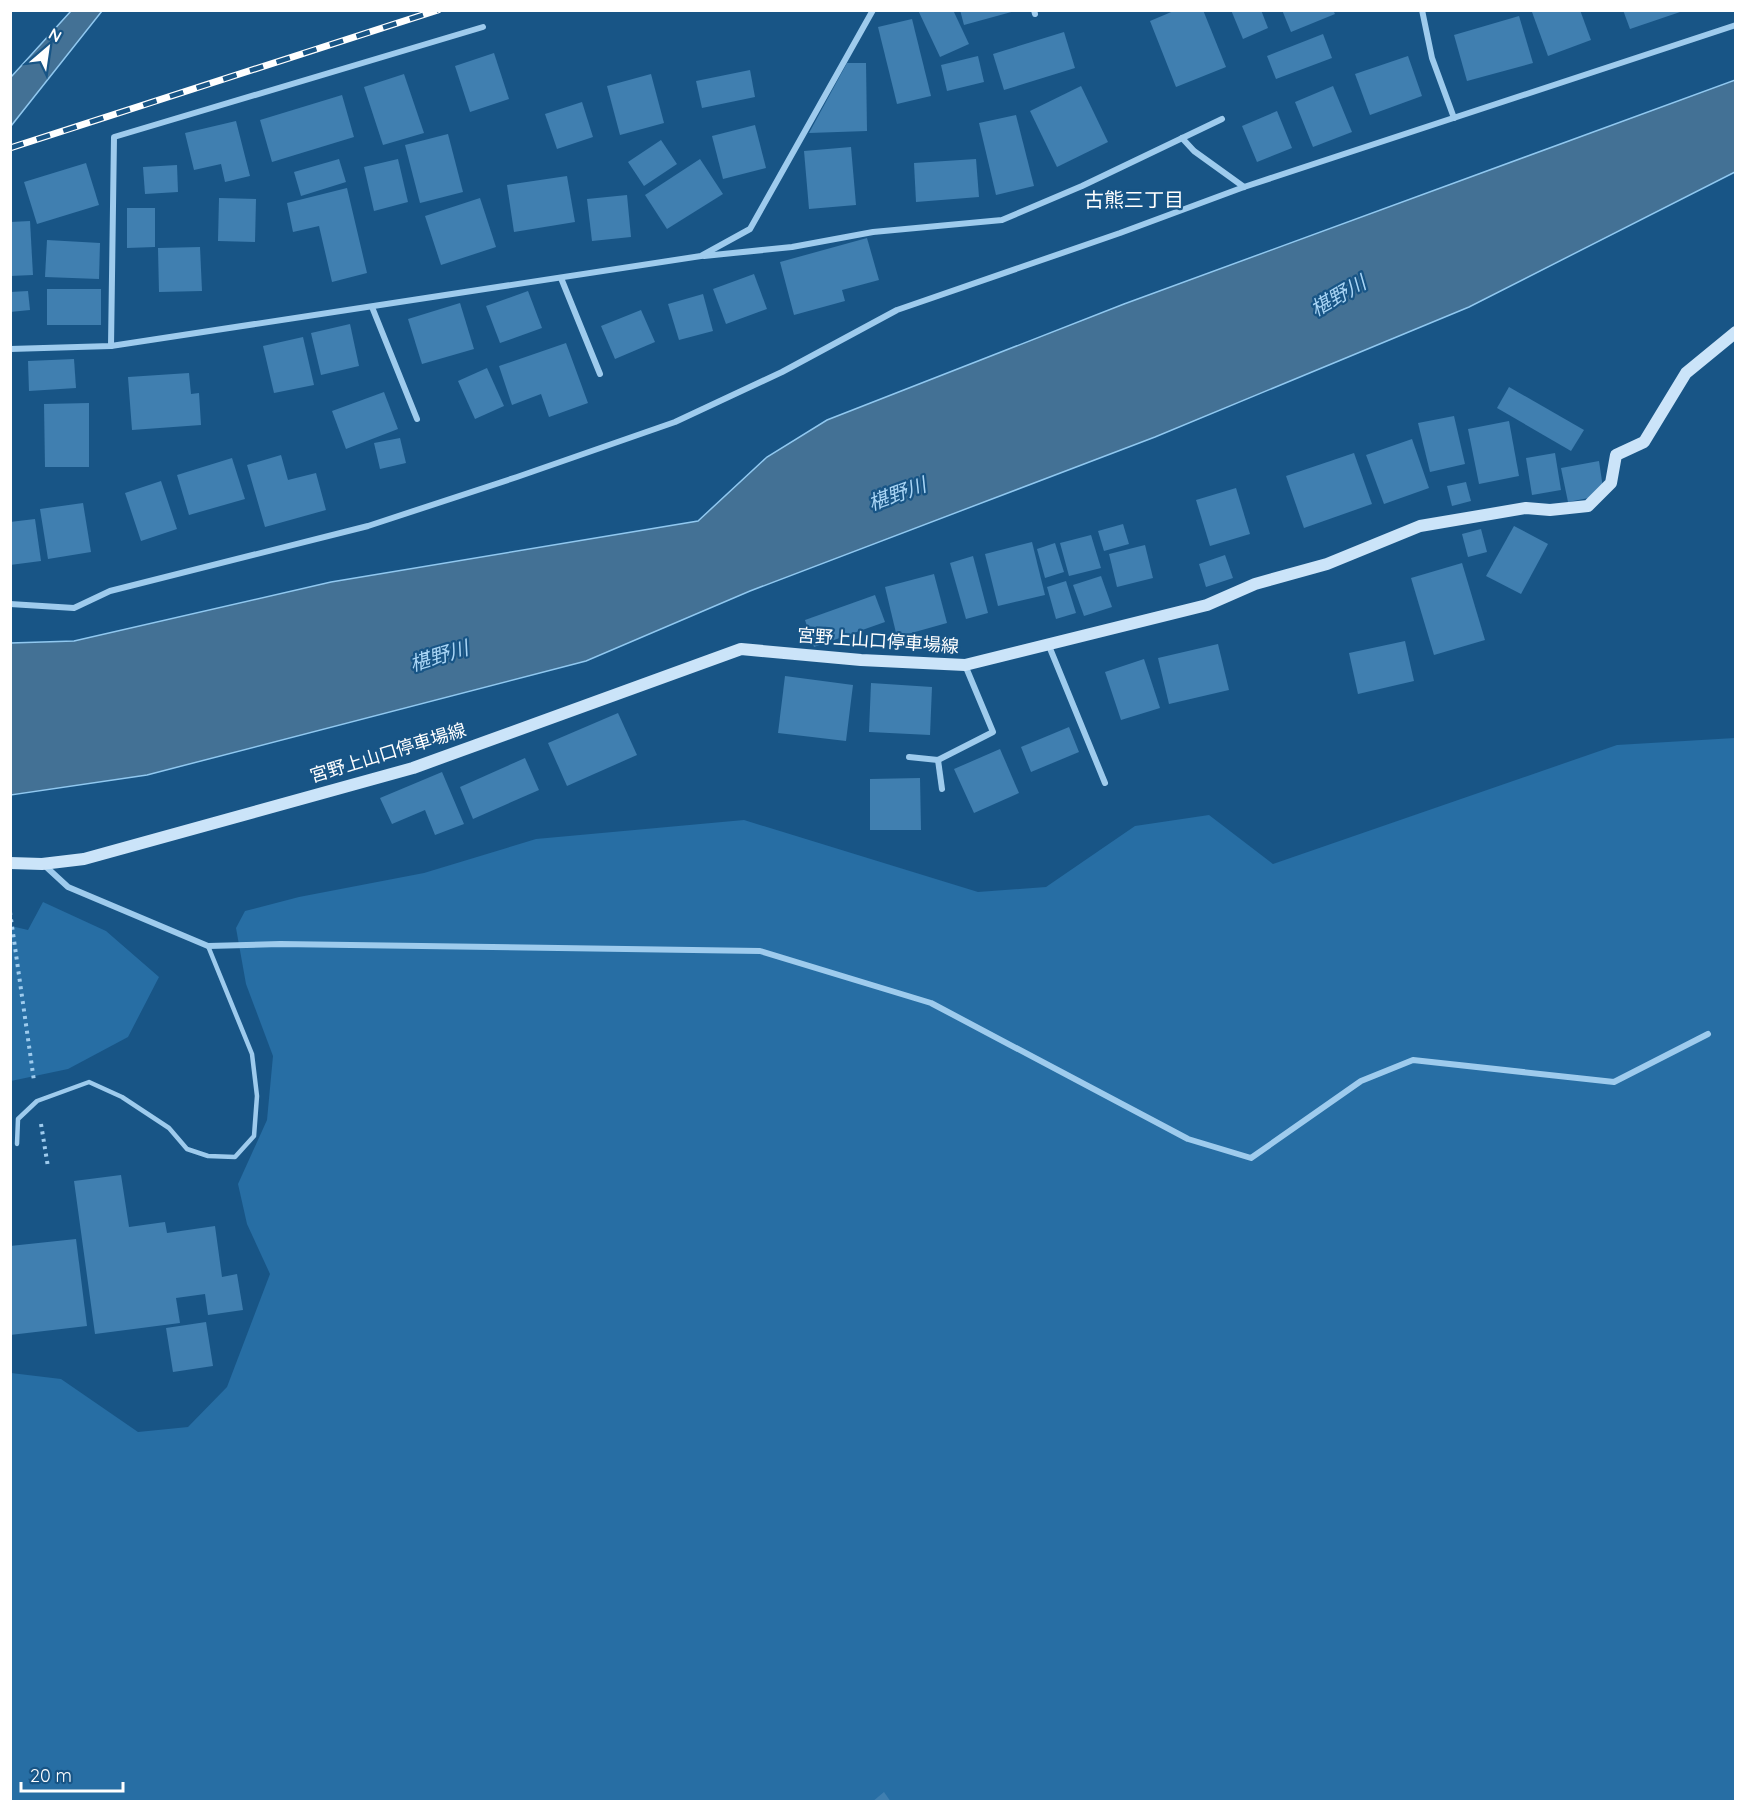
<svg xmlns="http://www.w3.org/2000/svg" width="1746" height="1812" viewBox="0 0 1746 1812" font-family="Quicksand,'Noto Sans JP',sans-serif">
  <style>
    .green { fill: #276ea4 }
    .water { fill: #437195; stroke: #90c8f0; stroke-width: 1.5 }
    .building { fill: #407fb0 }
    .lines { fill: none; stroke-linecap: round; stroke-linejoin: round }
    .path { stroke: #9ecbed; stroke-width: 4; stroke-dasharray: 3 4.5; stroke-linecap: butt }
    .service { stroke: #9ecbed; stroke-width: 4.5 }
    .minor { stroke: #9ecbed; stroke-width: 6 }
    .secondary { stroke: #cbe4f9; stroke-width: 12 }
    .rail-casing { stroke: #fff; stroke-width: 7 }
    .rail { stroke: #185586; stroke-width: 4.5; stroke-dasharray: 14; stroke-linecap: butt }
    .labels { text-anchor: middle; stroke-width: 4.5; stroke-linejoin: round; paint-order: stroke }
    .street-label { font-size: 18px; fill: #fff; stroke: #185586 }
    .neighbourhood-label { font-size: 20px; fill: #fff; stroke: #185586 }
    .water-label { font-size: 20px; font-style: italic; fill: #a9d5f5; stroke: #185586 }
  </style>
  <rect width="100%" height="100%" fill="#185586"/>
  <g class="green">
    <polygon points="1735,738 1735,1801 11,1802 11,1373 61,1379 138,1432 188,1427 227,1387 270,1274 247,1224 238,1184 267,1120 273,1056 246,984 236,928 245,911 299,897 424,873 536,839 744,820 978,892 1046,887 1135,826 1209,815 1273,864 1617,745"/>
    <polygon points="43,902 106,931 159,977 128,1037 68,1069 11,1081 11,926 28,930"/>
  </g>
  <g class="water">
    <polygon points="71,11 102,11 11,126 11,77"/>
    <polygon points="1735,80 1735,172 1469,307 1155,437 750,591 586,661 147,775 11,795 11,643 74,641 331,582 698,521 767,457 827,420 1124,304"/>
  </g>
  <g class="building">
    <polygon points="918,10 953,10 969,44 940,57"/>
    <polygon points="960,10 1015,10 1015,11 964,25"/>
    <polygon points="1176,10 1203,10 1226,67 1176,87 1150,21"/>
    <polygon points="1231,10 1261,10 1268,28 1243,39"/>
    <polygon points="1282,10 1333,10 1335,14 1291,32"/>
    <polygon points="1536,10 1580,10 1591,40 1548,56 1532,12"/>
    <polygon points="1623,10 1683,10 1683,11 1630,29"/>
    <polygon points="1519,16 1533,63 1467,81 1454,35"/>
    <polygon points="912,19 931,96 897,104 878,27"/>
    <polygon points="1064,32 1075,68 1004,90 993,54"/>
    <polygon points="1323,34 1332,58 1276,79 1267,56"/>
    <polygon points="494,53 509,99 470,112 455,66"/>
    <polygon points="978,56 984,82 947,91 941,65"/>
    <polygon points="1408,56 1422,96 1370,115 1355,74"/>
    <polygon points="847,63 866,63 867,131 809,133"/>
    <polygon points="750,70 755,97 702,108 696,81"/>
    <polygon points="404,74 424,133 383,145 364,87"/>
    <polygon points="651,74 664,123 620,135 607,86"/>
    <polygon points="1081,86 1108,142 1057,167 1030,111"/>
    <polygon points="1333,86 1352,132 1313,147 1295,102"/>
    <polygon points="342,95 354,137 272,162 260,120"/>
    <polygon points="582,102 593,137 557,149 545,114"/>
    <polygon points="1277,111 1292,148 1257,162 1242,126"/>
    <polygon points="1016,115 1034,186 996,195 979,123"/>
    <polygon points="236,121 250,176 225,182 221,164 194,170 185,133"/>
    <polygon points="755,125 766,168 723,179 712,136"/>
    <polygon points="448,134 463,192 420,203 405,145"/>
    <polygon points="661,140 677,164 644,186 628,162"/>
    <polygon points="851,147 856,205 809,209 804,151"/>
    <polygon points="339,159 346,182 301,196 294,172"/>
    <polygon points="398,159 408,202 374,211 364,167"/>
    <polygon points="700,159 723,194 667,229 645,195"/>
    <polygon points="976,159 979,197 916,202 914,163"/>
    <polygon points="86,163 99,205 37,224 24,182"/>
    <polygon points="177,165 178,192 145,194 143,167"/>
    <polygon points="567,176 575,222 514,232 507,185"/>
    <polygon points="347,188 367,273 332,282 319,226 293,232 287,203"/>
    <polygon points="627,195 631,237 592,241 587,199"/>
    <polygon points="219,198 256,199 255,242 218,241"/>
    <polygon points="480,198 496,247 441,265 425,216"/>
    <polygon points="127,208 155,208 155,247 127,248"/>
    <polygon points="30,221 33,275 10,276 10,222"/>
    <polygon points="867,238 879,280 842,290 845,301 794,315 780,262"/>
    <polygon points="47,240 100,243 99,279 45,277"/>
    <polygon points="200,247 202,291 159,292 158,248"/>
    <polygon points="754,274 767,309 726,324 713,289"/>
    <rect x="47" y="289" width="54" height="36"/>
    <polygon points="28,291 30,310 10,312 10,292"/>
    <polygon points="528,291 542,328 500,343 486,306"/>
    <polygon points="703,294 713,331 679,340 668,304"/>
    <polygon points="460,303 474,349 422,364 408,319"/>
    <polygon points="641,310 655,342 615,359 601,326"/>
    <polygon points="350,324 359,366 321,375 311,333"/>
    <polygon points="303,337 314,385 274,393 263,346"/>
    <polygon points="566,343 588,403 549,417 541,394 512,405 499,366"/>
    <polygon points="74,359 76,388 29,391 28,361"/>
    <polygon points="487,368 504,406 475,419 458,381"/>
    <polygon points="189,373 191,394 199,393 201,425 132,430 128,377"/>
    <polygon points="1509,387 1584,430 1571,451 1497,408"/>
    <polygon points="384,392 398,429 346,449 332,411"/>
    <polygon points="89,403 89,467 45,467 44,404"/>
    <polygon points="1454,416 1465,464 1430,472 1418,423"/>
    <polygon points="1509,421 1519,476 1479,484 1468,429"/>
    <polygon points="400,438 406,463 380,469 374,443"/>
    <polygon points="1412,439 1429,488 1384,504 1366,455"/>
    <polygon points="1354,453 1372,504 1304,528 1286,476"/>
    <polygon points="1555,453 1561,490 1532,495 1526,458"/>
    <polygon points="281,455 288,480 316,473 326,510 265,527 247,465"/>
    <polygon points="232,458 245,499 189,515 177,475"/>
    <polygon points="1599,461 1604,495 1568,502 1561,468"/>
    <polygon points="161,481 177,529 141,541 125,493"/>
    <polygon points="1466,482 1471,501 1452,506 1447,486"/>
    <polygon points="1236,488 1250,534 1210,546 1196,500"/>
    <polygon points="83,503 91,552 48,559 40,509"/>
    <polygon points="35,519 41,561 10,565 10,522"/>
    <polygon points="1123,524 1129,544 1104,551 1098,531"/>
    <polygon points="1514,526 1548,544 1521,594 1486,576"/>
    <polygon points="1481,529 1487,552 1468,557 1462,534"/>
    <polygon points="1091,535 1101,568 1069,576 1060,543"/>
    <polygon points="1032,542 1045,595 998,606 985,554"/>
    <polygon points="1055,543 1064,572 1045,578 1037,549"/>
    <polygon points="1145,545 1153,578 1117,587 1109,554"/>
    <polygon points="1225,555 1233,578 1206,587 1199,564"/>
    <polygon points="973,556 988,613 966,619 950,563"/>
    <polygon points="1462,563 1485,640 1434,655 1411,578"/>
    <polygon points="934,574 947,623 897,637 885,587"/>
    <polygon points="1101,576 1112,607 1084,616 1073,585"/>
    <polygon points="1066,581 1076,613 1056,619 1047,587"/>
    <polygon points="875,595 885,622 814,647 805,620"/>
    <polygon points="1405,641 1414,681 1358,694 1349,653"/>
    <polygon points="1218,644 1229,690 1169,704 1158,658"/>
    <polygon points="1144,659 1160,708 1121,720 1105,672"/>
    <polygon points="785,676 853,685 846,741 778,733"/>
    <polygon points="871,683 932,687 930,735 869,732"/>
    <polygon points="618,713 637,755 567,786 548,743"/>
    <polygon points="1069,727 1079,752 1031,772 1021,747"/>
    <polygon points="1000,749 1019,793 974,813 954,769"/>
    <polygon points="525,758 539,790 473,819 460,787"/>
    <polygon points="442,772 464,824 435,835 425,810 392,824 380,798"/>
    <polygon points="920,778 921,830 870,830 870,779"/>
    <polygon points="121,1175 129,1227 165,1222 167,1233 215,1226 222,1277 237,1274 243,1310 208,1315 205,1294 176,1298 180,1323 95,1334 74,1181"/>
    <polygon points="76,1239 87,1326 10,1335 10,1246"/>
    <polygon points="206,1322 213,1366 173,1372 166,1328"/>
    <polygon points="884,1792 891,1802 872,1802"/>
  </g>
  <g class="lines">
    <g class="path">
      <polyline points="10,912 34,1081"/>
      <polyline points="41,1124 48,1167"/>
    </g>
    <polyline class="service" points="17,1144 18,1119 37,1101 89,1082 122,1097 169,1128 187,1149 208,1156 235,1157 254,1136 257,1096 252,1054 208,946"/>
    <g class="minor">
      <polyline points="1034,10 1035,14"/>
      <polyline points="1422,10 1432,58 1454,118"/>
      <polyline points="1182,138 1194,151 1244,187"/>
      <polyline points="704,256 792,247 873,232 1002,220 1082,186 1222,119"/>
      <polyline points="561,278 600,374"/>
      <polyline points="372,307 417,419"/>
      <polyline points="111,346 114,137 483,27"/>
      <polyline points="10,349 111,346 701,256 750,229 873,10"/>
      <polyline points="10,604 74,608 110,591 368,526 517,477 675,422 782,372 897,310 1120,233 1244,187 1736,25"/>
      <polyline points="1049,646 1105,783"/>
      <polyline points="909,757 938,760 993,732 965,665"/>
      <polyline points="938,760 942,789"/>
      <polyline points="43,864 68,887 208,946 280,944 760,951 931,1003 1188,1139 1251,1158 1361,1081 1413,1060 1614,1082 1708,1034"/>
    </g>
    <polyline class="secondary" points="10,863 42,864 84,859 413,768 741,649 861,660 965,665 1207,605 1255,584 1327,564 1420,526 1526,508 1550,510 1588,506 1611,483 1616,455 1644,442 1686,373 1736,332"/>
    <defs>
      <polyline id="rail" points="10,148 438,10"/>
    </defs>
    <use href="#rail" class="rail-casing"/>
    <use href="#rail" class="rail"/>
  </g>
  <g class="labels">
    <g class="street-label">
      <text transform="translate(878 641) rotate(4)" y="6">宮野上山口停車場線</text>
      <text transform="translate(388 753) rotate(-17)" y="6">宮野上山口停車場線</text>
    </g>
    <g class="neighbourhood-label">
      <text x="1134" y="207">古熊三丁目</text>
    </g>
    <g class="water-label">
      <text transform="translate(1338 296) rotate(-30)" y="7">椹野川</text>
      <text transform="translate(897 494) rotate(-20)" y="7">椹野川</text>
      <text transform="translate(439 656) rotate(-17)" y="7">椹野川</text>
    </g>
  </g>
  <rect width="1746" height="1812" fill="none" stroke="#ffffff" stroke-width="24"/>
  <g transform="translate(48 48) rotate(29)" stroke="#185586" stroke-width="4.5" paint-order="stroke">
  <path d="M0-4.5L10 22L0 15L-10 22Z" fill="#ffffff"/>
  <text y="-9" font-size="16" font-weight="bold" text-anchor="middle" fill="#ffffff">N</text>
  </g>
  <path d="M21 1782v9h102v-9" fill="none" stroke="#ffffff" stroke-width="3"/>
  <text x="30" y="1782" font-size="18" fill="#ffffff" stroke="#185586" stroke-width="4.5" paint-order="stroke">20 m</text>
</svg>
